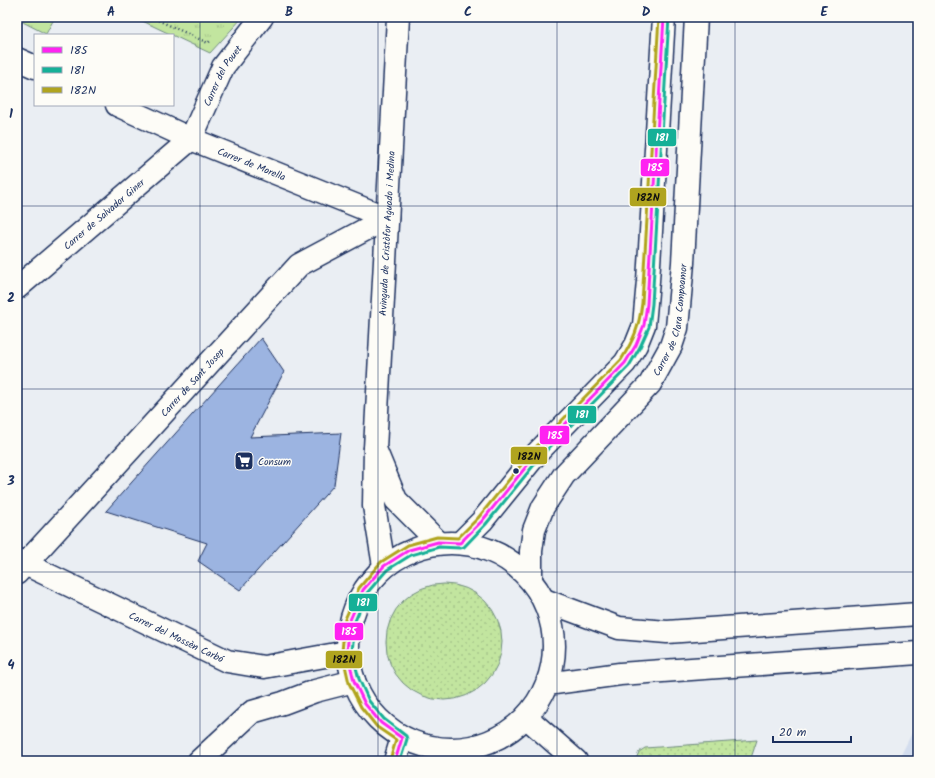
<svg xmlns="http://www.w3.org/2000/svg" width="935" height="778" viewBox="0 0 935 778" font-family="Kalam,sans-serif">
  <style>
    .built { fill: #d3ddee }
    .park { fill: url(#park-tufts); stroke: #6e8a7e }
    .garden { fill: url(#garden-dots); stroke: #6e8a7e }
    .building { fill: #9cb4e1; stroke: #1b2f5e }
    .lines { fill: none; stroke-linecap: round; stroke-linejoin: round }
    .street-casing { stroke: #1b2f5e; stroke-width: 25 }
    .secondary-casing { stroke: #1b2f5e; stroke-width: 25 }
    .path { stroke: #1b2f5e; stroke-width: 2.5; stroke-dasharray: 1 3; stroke-linecap: butt }
    .street { stroke: #fdfcf7; stroke-width: 22 }
    .secondary { stroke: #fdfcf7; stroke-width: 22 }
    .bus-1-casing { stroke: #fdfcf7; stroke-width: 6 }
    .bus-2-casing { stroke: #fdfcf7; stroke-width: 6 }
    .bus-3-casing { stroke: #fdfcf7; stroke-width: 6 }
    .bus-1 { stroke: #ff22f1; stroke-width: 3 }
    .bus-2 { stroke: #15b097; stroke-width: 3 }
    .bus-3 { stroke: #b0a41f; stroke-width: 3 }
    .grid { fill: none; stroke: #1b2f5e; stroke-width: 1; stroke-opacity: 0.55 }
    .bus-dot { fill: #1b2f5e; stroke: #fdfcf7; stroke-width: 1.5 }
    .labels { text-anchor: middle; stroke-width: 3; stroke-linejoin: round; paint-order: stroke }
    .street-label { font-size: 10px; fill: #1b2f5e; stroke: #fdfcf7 }
    .poi-label { font-size: 10px; fill: #1b2f5e; stroke: #fdfcf7; text-anchor: start }
    .line-badge { stroke: #fdfcf7; stroke-width: 1.5 }
    .badge-label { font-size: 11px; text-anchor: middle; font-weight: bold; fill: #fff }
    .pale-badge-label { font-size: 11px; text-anchor: middle; font-weight: bold; fill: #111 }
    .neatline { fill: none; stroke: #1b2f5e; stroke-width: 1.5 }
    .grid-label { font-size: 13px; text-anchor: middle; font-weight: bold; fill: #1b2f5e }
  </style>
  <defs>
    <pattern id="park-tufts" width="24" height="20" patternUnits="userSpaceOnUse"><rect width="24" height="20" fill="#c2e59f"/><path d="M3 7l-1-3M5 7V3M7 7l1-3M15 17l-1-3M17 17v-4M19 17l1-3" fill="none" stroke="#a6c58b"/></pattern>
    <pattern id="garden-dots" width="8" height="8" patternUnits="userSpaceOnUse"><rect width="8" height="8" fill="#c2e59f"/><path d="M2 2h.1M6 6h.1" fill="none" stroke="#a6c58b" stroke-width="1.8" stroke-linecap="round"/></pattern>
  </defs>
  <rect width="100%" height="100%" fill="#eaeef3"/>
  <filter id="ink" filterUnits="userSpaceOnUse"><feTurbulence type="fractalNoise" baseFrequency=".025" numOctaves="2"/><feDisplacementMap in="SourceGraphic" scale="8" xChannelSelector="R" yChannelSelector="G"/><feConvolveMatrix kernelMatrix="1 2 1 2 8 2 1 2 1" color-interpolation-filters="sRGB"/></filter>
  <g filter="url(#ink)">
    <polygon class="built" points="916,725 918,725 918,761 898,761"/>
    <g class="park">
      <polygon points="17,17 55,17 46,34 17,19"/>
      <polygon points="134,17 243,17 210,53"/>
    </g>
    <g class="garden">
      <circle cx="444" cy="642" r="58"/>
      <polygon points="757,740 750,761 637,761 636,759 639,752 645,748"/>
    </g>
    <polygon class="building" points="261,338 284,372 250,437 341,433 334,485 240,590 198,561 207,543 106,511"/>
    <g class="lines">
      <defs>
        <g id="street">
          <polyline points="17,59 35,67"/>
          <path id="s1" d="M117,105L191,139L387,218"/>
          <path id="s2" d="M17,288L191,139L223,67L262,17"/>
          <path id="s3" d="M375,449L398,17"/>
          <path id="s4" d="M17,560L227,661L264,667L347,652"/>
          <polyline points="384,566 374,506 375,449 396,500 438,542"/>
          <path id="s5" d="M17,573L299,265L387,218"/>
          <polyline points="526,717 576,761"/>
          <polyline points="199,761 252,712 283,703 315,691 354,681"/>
        </g>
        <g id="secondary">
          <circle cx="451" cy="646" r="103"/>
          <polyline points="460,543 482,521 538,452 625,363 636,345 644,325 648,281 664,17"/>
          <path id="s6" d="M531,579V551L534,530L543,507L564,475L650,384L671,346L677,328L683,263L696,17"/>
          <polyline points="544,600 619,628 667,632 918,614"/>
          <polyline points="547,684 620,674 918,653"/>
          <polyline points="395,761 402,738"/>
        </g>
      </defs>
      <use href="#street" class="street-casing"/>
      <use href="#secondary" class="secondary-casing"/>
      <polyline class="path" points="151,17 208,43 210,41"/>
      <use href="#street" class="street"/>
      <use href="#secondary" class="secondary"/>
      <defs>
        <polyline id="bus-1" points="395,761 402,738 381,723 365,704 354,681 347,652 350,620 363,590 384,566 409,550 438,542 460,543 482,521 538,452 625,363 636,345 644,325 647,304 664,17"/>
        <polyline id="bus-2" points="400,761 407,739 406,736 384,719 369,701 359,679 352,652 355,621 367,593 387,570 411,555 439,547 460,548 464,547 486,524 542,455 629,366 640,347 649,327 652,304 669,17"/>
        <path id="bus-3" d="M390,760L396,740L377,727L361,707L349,683L342,652L345,619L359,588L381,562L408,545L437,537L458,538L478,518L534,449L621,360C634,339 639,328 642,303L659,17"/>
      </defs>
      <use href="#bus-1" class="bus-1-casing"/>
      <use href="#bus-2" class="bus-2-casing"/>
      <use href="#bus-3" class="bus-3-casing"/>
      <use href="#bus-1" class="bus-1"/>
      <use href="#bus-2" class="bus-2"/>
      <use href="#bus-3" class="bus-3"/>
    </g>
  </g>
  <path class="grid" d="M200,17V761M378,17V761M557,17V761M735,17V761M17,206H918M17,389H918M17,572H918"/>
  <defs>
    <symbol id="supermarket-square" viewBox="-11 -11 22 22"><rect x="-9" y="-9" width="18" height="18" rx="4" fill="#1b2f5e" stroke="#fdfcf7"/><path d="M-6-5.5h2.5l.6 2H6L4.5 2H-2.5L-4.4-4H-6ZM-1.5 3.2a1.3 1.3 0 1 0 .1 0ZM3 3.2a1.3 1.3 0 1 0 .1 0Z" fill="#fff"/></symbol>
  </defs>
  <g fill-rule="evenodd">
    <use href="#supermarket-square" x="233" y="450" width="22" height="22"/>
  </g>
  <circle class="bus-dot" cx="516" cy="471" r="3.5"/>
  <g class="labels">
    <g class="street-label">
      <text dy="4" stroke="none"><textPath href="#s2" startOffset="300">Carrer del Pouet</textPath></text>
      <text dy="4" stroke="none"><textPath href="#s1" startOffset="147">Carrer de Morella</textPath></text>
      <text dy="4" stroke="none"><textPath href="#s2" startOffset="114">Carrer de Salvador Giner</textPath></text>
      <text dy="4" stroke="none"><textPath href="#s3" startOffset="216">Avinguda de Cristòfor Aguado i Medina</textPath></text>
      <text dy="4" stroke="none"><textPath href="#s6" startOffset="306">Carrer de Clara Campoamor</textPath></text>
      <text dy="4" stroke="none"><textPath href="#s5" startOffset="259">Carrer de Sant Josep</textPath></text>
      <text dy="4" stroke="none"><textPath href="#s4" startOffset="177">Carrer del Mossèn Carbó</textPath></text>
    </g>
    <g class="poi-label">
      <text x="258" y="465">Consum</text>
    </g>
  </g>
  <g class="line-badge">
    <rect x="647" y="128" width="30" height="19" rx="4" fill="#15b097"/>
    <rect x="640" y="158" width="30" height="19" rx="4" fill="#ff22f1"/>
    <rect x="629" y="187" width="38" height="20" rx="4" fill="#b0a41f"/>
    <rect x="567" y="405" width="30" height="19" rx="4" fill="#15b097"/>
    <rect x="539" y="425" width="31" height="20" rx="4" fill="#ff22f1"/>
    <rect x="510" y="446" width="38" height="19" rx="4" fill="#b0a41f"/>
    <rect x="348" y="593" width="30" height="19" rx="4" fill="#15b097"/>
    <rect x="334" y="622" width="30" height="19" rx="4" fill="#ff22f1"/>
    <rect x="325" y="650" width="38" height="19" rx="4" fill="#b0a41f"/>
  </g>
  <g class="badge-label">
    <text x="662" y="141">181</text>
    <text x="655" y="171">185</text>
    <text x="582" y="418">181</text>
    <text x="555" y="439">185</text>
    <text x="363" y="606">181</text>
    <text x="349" y="635">185</text>
  </g>
  <g class="pale-badge-label">
    <text x="648" y="201">182N</text>
    <text x="529" y="460">182N</text>
    <text x="344" y="663">182N</text>
  </g>
  <rect width="935" height="778" fill="none" stroke="#fdfcf7" stroke-width="44"/>
  <rect x="34" y="34" width="140" height="72" fill="#fdfcf7" stroke="#a3aaba"/>
  <rect x="42" y="47" width="20" height="6" fill="#ff22f1" stroke="#a3aaba"/>
  <text x="70" y="54" font-size="12" fill="#1b2f5e">185</text>
  <rect x="42" y="67" width="20" height="6" fill="#15b097" stroke="#a3aaba"/>
  <text x="70" y="74" font-size="12" fill="#1b2f5e">181</text>
  <rect x="42" y="87" width="20" height="6" fill="#b0a41f" stroke="#a3aaba"/>
  <text x="70" y="94" font-size="12" fill="#1b2f5e">182N</text>
  <path d="M773 736v6h78v-6" fill="none" stroke="#1b2f5e" stroke-width="2"/>
  <text x="779" y="736" font-size="12" fill="#1b2f5e" stroke="#fdfcf7" stroke-width="3" paint-order="stroke">20 m</text>
  <rect x="22" y="22" width="891" height="734" class="neatline"/>
  <g class="grid-label">
    <text x="111" y="16">A</text>
    <text x="289" y="16">B</text>
    <text x="468" y="16">C</text>
    <text x="646" y="16">D</text>
    <text x="824" y="16">E</text>
    <text x="11" y="118">1</text>
    <text x="11" y="302">2</text>
    <text x="11" y="485">3</text>
    <text x="11" y="669">4</text>
  </g>
</svg>
